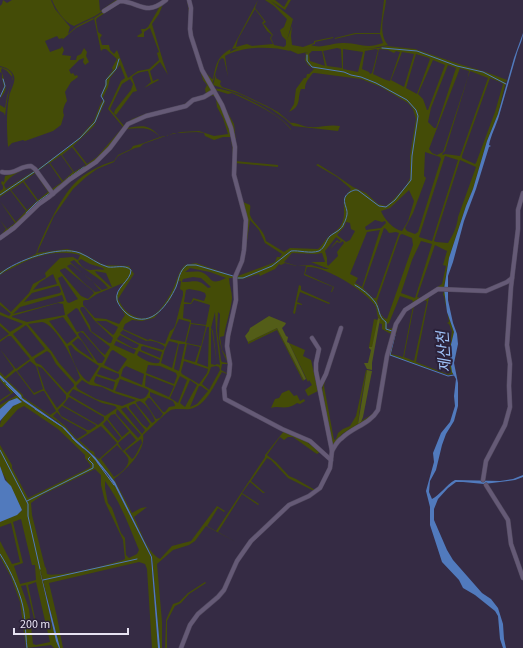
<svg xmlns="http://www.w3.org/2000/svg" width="523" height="648" viewBox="0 0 523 648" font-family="'Source Sans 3','Noto Sans KR',sans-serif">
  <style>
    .green { fill: #444c07; fill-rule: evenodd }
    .forest { fill: #535d18 }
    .water { fill: #517abd }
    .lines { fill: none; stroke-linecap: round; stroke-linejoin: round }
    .stream { stroke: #517abd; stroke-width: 1 }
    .minor-casing { stroke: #51495e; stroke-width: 5 }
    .minor { stroke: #655a76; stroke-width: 4 }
    .labels { text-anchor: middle; stroke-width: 4; stroke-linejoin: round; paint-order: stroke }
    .water-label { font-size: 15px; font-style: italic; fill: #9ec0f6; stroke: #2b2139 }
  </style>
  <rect width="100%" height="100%" fill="#352b44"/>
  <g class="green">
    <path d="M3,0L7,3L12,0H51L55,9L70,27L68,34L77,26L93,18L94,19L76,28L62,40L63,38L59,39L57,36L45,41L50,52L61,48L62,46L64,50L62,55L71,56L70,60H76L77,56L81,54L84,48L87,52L86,56L89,62L85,65L83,62L84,58L79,60L69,70L71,74L73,73L75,76L77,75L78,77L71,82L65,92L67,101C64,105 62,111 64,115L61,125L53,131L25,141L23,140L12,143L8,147C7,130 6,114 9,97C10,91 16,82 14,76C12,70 5,67 0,66V6L2,4Z"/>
    <path d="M52,0H99L100,11L116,0H120L95,16L74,26C64,22 56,10 52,0Z"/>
    <path d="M187,0H188C191,14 187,27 191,40C194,51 197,63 202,73C205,79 210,83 211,89L209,93L182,106L145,116L130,122L124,127L107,150L94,163L74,176L56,191C46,190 40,169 28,164L20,168L25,165L29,164L38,169L71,145L79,138L94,121L100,105L103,100L101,95L105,85L106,79L113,70L112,68L117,59L106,49H103L101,51L94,18L116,3V6L97,18L96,20L98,32L102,35L100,38L102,45H109L110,50L114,54L117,50L128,78L138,71L149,69L159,60L157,53L159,52L150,28L144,32V37H138L137,36L142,33L141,29H145L148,27L159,8L147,10L120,2C138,1 142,16 163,4L159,14L152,24L163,61L168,75L160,62L150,71L153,81L158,79L159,80L144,88L151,82L148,71C141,72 138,72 132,77L137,91L133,92L116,115L114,113L115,110L131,90L133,84L130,79L122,84L110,109L124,126L132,119L145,114L181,106L194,98L206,94L205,89L207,85L203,80L189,35L188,26L189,12ZM120,65L125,78L121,81L108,109L123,127L97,157L87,164L73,146L94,126L105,102L103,97L108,87L110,78ZM72,147L86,165L74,172L62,155ZM61,155L73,172L63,181L50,163ZM49,163L62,182L52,189L38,171Z"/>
    <path d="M190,0C195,10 190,23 192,34C195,47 200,61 205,74H207L212,79H213C216,65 217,56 231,49L230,52L238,48L232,49L258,0L255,8L266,22L263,24L265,25L273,35L271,38L274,45L284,47L286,45V40L282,36L280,30L284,27L287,19L274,6L265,0H275L284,7L288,0H291L285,10L271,1L293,19L287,40L292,26L291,36L292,45L303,47L314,43V41L333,37V38L315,42V44L311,45C321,49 332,43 342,43C359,42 364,50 383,43L380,34H356L335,39V38L355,33H380L384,0H386C385,14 377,32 388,45L374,48L361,49L378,48V50V48L387,46L415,49L459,64L486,72L507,80L506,82L503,81L506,83L505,85L498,114L487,141L473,189L466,206L449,258L444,287C436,289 430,293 422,298C413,303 404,309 398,317C391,329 386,357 384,371L382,372L391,334L382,329V324L379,323L380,319L378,318C377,314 377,307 374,304C364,290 324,265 307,267L305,274L334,287L332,292H331L333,287L304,275L306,266H296L285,263L281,265L279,264L275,269L260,276L259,274C251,276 245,280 236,279L237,302L229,338L237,304L236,277L244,253L247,223L234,172L235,148L233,132L227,113L214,89C228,85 283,116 291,129V130C282,115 249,101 232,93L228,94L215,90L234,124L236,141L235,161L278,165V167L235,163V171L243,202L250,205C251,208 249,213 250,215C253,224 264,229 266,241L284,252L290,248L318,249C322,246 324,241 328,237C331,234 335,232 338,229C347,219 343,210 344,198L351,189L337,177L316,165L318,164L337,176L353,187L366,193L378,204L386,206L391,202L406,186L410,178V155L416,119L413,109L408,103L381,87L361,79L315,73H313C309,78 305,82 305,89H301C297,98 302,106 289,112L294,104L296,89L304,78H306L307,74H309L314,69L308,65L305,60L306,54L305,53L308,52L298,54L289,50L290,51C271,46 242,46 225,56L228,77L224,59L222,58L220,60L223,56L219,61L212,85C203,76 192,44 191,31C190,20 192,11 190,0ZM255,9L264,21L262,23L267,31L272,35L270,38L273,44L252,46L247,44L236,47L238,39ZM337,48L341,49L342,68L327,66L323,51ZM343,49L363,52L358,72L343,69ZM376,49L378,50L372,73L370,74L369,72L362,69L365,51ZM379,49L388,50L394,53L396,51L400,52L390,81L386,80L373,74ZM312,51H322L325,66L310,61L309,54ZM402,52L414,54L404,87L391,80ZM416,54L429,58L430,59L417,94L406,88ZM433,60L445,65L428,110H427L423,99L418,94ZM448,65L456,68L436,128H434L428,122L431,108ZM460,68L469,71L468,77L443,152L437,155L432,153L429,149ZM470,71L488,78L460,156L445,154L443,155L442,154L445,151ZM490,78L500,82L503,84L495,112L476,163L475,164L462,158V156ZM425,152L440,157L441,159L418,232L415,234L407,231L405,228L413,213L426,178L424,176ZM445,156L458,160L432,241L419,237ZM460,160L476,167L458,217C457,227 453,235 448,243L436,242L434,241ZM409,190L414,201L408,221L402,231C393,229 384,219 381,211L390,208ZM250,220L259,230L265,243L282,254L280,257H277L275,262L273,263L238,276L245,255ZM375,220L382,222L385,221L386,223L381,228L366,230L365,227ZM346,222L350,223L351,229L355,231L350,240L346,242L337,235L344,227ZM384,228L386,229L389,233L396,232L399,233L376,298H373L363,288ZM380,230L362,287L355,283L358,278L350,274L367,232ZM402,234L412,238L413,245L387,319L384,318L380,313L377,301L400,235ZM336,237L341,241L339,242L337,240L330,249L337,242L340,243L343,241L344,243L337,252L338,256L328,266L327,264V258L325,251ZM421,241L432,244L415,298L401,293L412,260ZM435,245L447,251L443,265L446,266L442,284L420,298L417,297ZM292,253L316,254L322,253L325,262H311L329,269H325L311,265L297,266L284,262ZM400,296L412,300L413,302L398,316L393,328L389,329L387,328V324L389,323Z"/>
    <path d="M0,67C17,71 13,78 9,91C7,99 6,108 5,116L4,113L0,111V105L5,108L7,96L13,78L7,71L2,68L1,71C3,74 3,77 4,80C7,90 6,91 0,99L2,94L0,97L4,87L2,78V73L0,72Z"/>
    <path d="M216,74V78L221,81L220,84L222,87L235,91L267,106L278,112L291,123C296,122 302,127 309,127C320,128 329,124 340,126L338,131L293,126L284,118L271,109L240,94L213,85Z"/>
    <path d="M212,94L215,95C227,116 233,132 233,156L231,137H223L214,140L205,136L204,133L197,132L174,133L143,144L140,147L135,148L122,154L118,156L114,162L97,169L86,177L73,189L54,216L37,253L67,249L80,252L104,265L129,266L134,274L118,299C123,309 129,316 140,318C156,321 167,301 173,289C177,281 178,272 185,265L196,263L234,276V278H229C229,285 232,291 232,298C231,310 226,323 224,336L220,337L222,350L228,359L229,364H222L221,370L228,374H227L222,372C215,384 206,406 190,409C184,410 177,408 171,410C165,413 149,430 143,435C146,451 126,470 114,479L132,513L141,508L147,507L134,517C141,531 147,552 160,559L172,546L191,541L217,506L225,511L224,512L218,508L207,526L216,531L265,457V455L284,431L308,440V443L320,452L317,454L314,452L293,437H288L284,440L280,437L267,455L276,462L289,476L296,479L315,490L314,491L288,478L271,460L267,458L251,481L265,493H263L250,482L242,493L259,504L258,505L242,494L218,532L236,542L206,526L195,541L189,545L173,550L157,564L162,622V648H160L152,557L115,482L95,457L58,422L22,398L21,395L0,375V372L5,377L14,369L0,349L16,369L30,359L11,336H8L0,342V340L9,334L0,326V323L10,332L23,324L0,315V312L9,316L11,314L0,305V302L11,312L29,293L33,284L46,277L45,273L60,258L73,257L78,260L80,255C61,250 40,254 22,263C15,267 7,270 0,275V272L36,254C42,236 61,197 74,184C84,173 100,165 114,161L118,155L131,149L133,146L141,144L160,137C148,125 139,129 125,129L126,128C142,126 148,123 160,137L181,132L199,131L214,136L228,134L223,118L217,107L216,99L214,96L210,95ZM81,259L90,264L103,268L104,270C92,268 87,275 78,261ZM74,260C84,271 99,276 108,288L102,290L71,263L70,262ZM71,264L90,279L101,291L95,292L84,283L67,266ZM65,268L93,291L94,293L88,299L81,296L60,271V270ZM190,268L210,272L226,278C208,287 213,276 201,272C196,271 190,272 185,272ZM95,271L106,273L112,287H111L96,273ZM53,274L57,284L33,290L40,282ZM62,276L78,299L69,303L67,302L58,278ZM193,277L201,278L211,287L208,288C198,278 195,282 182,282L183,279ZM179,281H181L180,289L183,291V295L175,326L173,329L170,331L165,344L150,339L148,340L123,329L125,324L132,320L142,321L154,318L170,300ZM123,283C111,304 116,297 125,315L119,324L106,319L95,318L83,305V301L85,300H88L97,294ZM57,286H59L61,291L60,293L24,302L32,293ZM189,289L200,291L205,293L206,296L204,301L193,298L191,303L184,302L186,290ZM62,295L64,301L13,314L20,307ZM194,300L210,305L206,325L191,323V320L183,318L184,304H191ZM58,303L63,304L65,315L27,322L12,317V316ZM81,307H84L94,320L113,338L111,343H109L91,331L90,326L80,309ZM76,308L78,309L90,331L109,346L110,347L105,355L100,351L83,331L77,332L67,315ZM215,312L216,331L220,365L217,364L213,331L211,328ZM218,312L220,314L219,338L222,351L228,363L222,362L221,360L217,330ZM63,317L77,336L67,344L49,321ZM179,319L190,322L185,342L170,339ZM96,321H106L118,327L115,333L113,335ZM42,322C56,324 76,364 80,378L76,382L59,363L52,352L28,324ZM191,324L206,326L201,346L186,343ZM26,325L45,349L32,357L13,334ZM207,327H209L208,367L197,363ZM211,329L212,331L217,364L215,365L211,364ZM123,330L146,341C152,340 161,343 165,347L163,350L138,343L121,334L120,333ZM80,332L83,333L105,358L102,363H98L79,336L78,334ZM120,335L139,345L137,348H133L117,339ZM78,338L82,341L94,360L79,350L72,343ZM116,341L136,350L134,354L114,345ZM169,341L177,343L178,344L172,368L161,363L165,349ZM179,344H185L179,371L174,369ZM187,344L200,347L195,362L184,359ZM71,345L75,350L99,366L89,382C78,376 72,358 68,346ZM143,346L162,352L160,358L141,350V347ZM113,350L127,359L118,372L104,365L111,351ZM47,351L50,353L56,364L74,384V386L67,393L41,365L36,363L34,359ZM139,351L160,360L159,363C151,364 144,360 137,355ZM30,361L36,366L43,389L34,393L17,371ZM184,361L208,369L207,373L199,384L182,374L181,372ZM148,365L160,366L176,373L177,376L174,384L146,373ZM37,366L42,368L66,395V399L57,408L45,390ZM126,366L144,374L142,385L121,376L123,369ZM216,366L219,367L220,370L209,390L202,384L209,373L211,367ZM101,367L119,374V377L115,380L97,374ZM16,371L34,395L42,391H44L56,411L50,415L23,397V395L6,379ZM146,375L174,386L169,397L145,386ZM96,376L115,382L113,390L95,383L94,381ZM180,376L187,380L178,403L170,398ZM120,379L147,389L149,391C147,396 145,399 140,399L115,391ZM82,380L90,385L102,387L114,393L136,400L122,406L96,399L78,389L76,386ZM190,380L197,385L185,407L180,403ZM199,386H201L208,391L197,404L190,407ZM73,389L102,403L115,406L117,408L105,416L69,395ZM150,392L173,401L175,405V406L169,407L165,412H163L150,396ZM69,397L100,415L104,417V420L98,425L63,405ZM148,398H150L163,414L160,418L156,419L145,402ZM140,401C147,405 153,414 155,421L152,423L137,405L136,402ZM133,404H135L150,424L147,428L142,424L129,408V406ZM62,406L96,425V426L90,430H87L61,416L58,410ZM126,407L145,430L142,434L121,409ZM117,409L141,435L138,438L117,415L116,413ZM57,412L62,418L86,431L87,433L77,439L64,425L53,416ZM115,414L129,431L122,437L108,419L111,415ZM107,420L121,438L118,441L103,424ZM101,426L117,443L99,459L95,456L94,452L90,450L79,440ZM130,433L136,440L123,451L118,443ZM141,439L142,443C139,447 136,457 132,459L125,451ZM117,445C120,449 126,454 128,458C131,465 120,474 114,477L101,459Z"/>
    <path d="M32,167L51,193L20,221L0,236L6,229L0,220L7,229L15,223L0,201L16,222L26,211L10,190L0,197V191L3,189V186L1,183L2,181L4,182L5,176C16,174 21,168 32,167ZM26,168H30L34,171L6,189L4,185C9,176 18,173 26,168ZM35,173L48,192L38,200L24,181ZM23,182L37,201L27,210L11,190Z"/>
    <polygon points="299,285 301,286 301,290 330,303 329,304 300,292 297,302 302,304 302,305 297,304 295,314 293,313"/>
    <path d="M441,289L445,290L447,312L454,332L449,353L453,374L448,375L390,355V354C392,349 394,343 395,338C396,333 394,330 397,323C403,309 426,295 441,289ZM441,289L444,290L443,295L444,296L449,322L447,323L449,324L452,331L448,360L451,373L447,374L416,362L429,297ZM423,300L427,301L414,361L404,357L414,306ZM413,306L403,357L391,354L399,321L407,310Z"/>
    <polygon points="374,319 378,320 372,348 369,347"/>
    <polygon points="277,328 304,380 303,381 277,330 248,344 248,342"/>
    <polygon points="289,343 305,350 303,356 311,360 318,391 308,396 305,390 312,385 309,380 308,382"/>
    <polygon points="366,370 367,370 361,401 358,423 371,415 378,408 375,414 342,434 333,447 322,389 326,376 324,386 334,440 336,439 338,433 343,429 350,426 356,416"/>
    <path d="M0,377L23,401L62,427L76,442L92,456L115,486L151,557L158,648H152L147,569L145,564L139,562L49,583L57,617L63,648H60L59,644L43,581L45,580H43L40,568L52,626L59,648H54L51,645L26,648L20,602L11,577L0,557V541L12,564L20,562L11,523L0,527V522L19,513L22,510L2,472L0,466V445L12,465V468L28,498L89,468L91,466L85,458V455L58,429L24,406L18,409L2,427H0C0,417 12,405 21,402L12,399L0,409V405L17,395L14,392L0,402V400L11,393L0,380ZM95,469L101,475V485L105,502L123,540L125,559C114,564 56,578 47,574L46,568L45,567L32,515L31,503L42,495ZM105,481C120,501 129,526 139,550L137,554L129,558L126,555L125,538L121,533L112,508L108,503L105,488ZM21,519L32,565H35L36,580L20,584L14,566L23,563L13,522ZM36,582L50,642L36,645L33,644L29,609L21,586L26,585L35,623L33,625L36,623L28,585Z"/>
    <path d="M289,390L294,396L297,395L300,401L304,399L305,401L300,404L297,403C286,411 280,405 271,408L275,399L279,398L282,393Z"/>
    <polygon points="205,582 206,583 189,594 181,603 175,606 167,621 167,648 165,648 166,620 173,604 179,602 188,593"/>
  </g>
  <g class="forest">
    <polygon points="269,316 286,323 285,325 282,328 286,336 288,337 287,342 289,343 306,379 304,380 277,328 248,342 245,336 249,331 250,328"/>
    <polygon points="378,318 380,319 372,363 372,370 367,369 364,363 368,363 371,350 369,348 369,347 372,347"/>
    <polygon points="367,370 372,371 363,417 361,422 358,424"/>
  </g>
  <g class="water">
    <path d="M523,33C523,40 519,46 517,53C511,74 505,95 499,116C496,126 491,135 489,145L491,146L489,147L476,189L464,221L453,262L448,276V300L453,323L457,334L458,344L454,363L458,383V406L454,421L446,434L442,445L436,470L430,481L429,492L432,499C440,495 446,485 455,480L500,481L513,479L523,475V477L515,480L484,484L463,482H456L448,488L438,499L434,509V520L447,550L453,560L482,593L491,599L498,608L503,624L504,639L506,648H503L500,639L498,616L495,611L475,595L463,588L459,580L442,562L430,525V507L426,491L434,462L433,453L441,433L450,422L455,406L454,396L456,379L452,372L449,353L454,332L447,312L444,289L449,258L466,206L473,189L487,141L498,114L514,58Z"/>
    <polygon points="0,375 21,395 22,398 65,428 75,439 95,457 115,482 152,557 160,648 158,648 151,557 115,486 108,475 90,454 76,442 62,427 23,401 5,382 0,377"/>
    <polygon points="17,398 22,402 13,406 0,421 0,409 9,401"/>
    <polygon points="0,466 5,480 11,486 22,510 17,515 0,522"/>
    <polygon points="39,567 60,648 59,648 56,641"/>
  </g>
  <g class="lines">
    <g class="stream">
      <polyline points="382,48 417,51 457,66 483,72 506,84"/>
      <polyline points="0,97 5,86 3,79"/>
      <polyline points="38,170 80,138 95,122 102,105 104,101 101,96 106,85 106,80 116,69 119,59"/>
      <polyline points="67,179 84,167"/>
      <polyline points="54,190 59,186"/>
      <polyline points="0,195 34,172"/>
      <polyline points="26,213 36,203 50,193"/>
      <polyline points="9,229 16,224"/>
      <path d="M0,274C16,260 60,245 80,253C90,257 97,264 108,267C115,268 125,264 131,270C131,281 114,288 117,300C118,305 125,313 130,316C152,328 168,304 176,287C179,279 179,271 187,265H196L233,276"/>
      <path d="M237,278H243L272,266L291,251C299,250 310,254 319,251C325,248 326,240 330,236C335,232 342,230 344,223C345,222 347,216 347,214C348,207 339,199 350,192C354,190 356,189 359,191L379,206L386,207L395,200L411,180L412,156L418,116L416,110L407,100L376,83L361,77L351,75L344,72L312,67L307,61V55"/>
      <path d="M355,285C362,289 370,295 375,302C380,309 378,317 386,322V329L392,331"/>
      <polyline points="395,335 390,355 448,376 454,375"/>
      <polyline points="0,377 4,382"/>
      <polyline points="6,384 21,399"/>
      <polyline points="35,409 61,426"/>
      <polyline points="72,438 83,448"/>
      <polyline points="0,450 28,504 28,516 40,569"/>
      <polyline points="97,462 114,485"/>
      <polyline points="27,501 93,468 93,464 88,459 90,457"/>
      <path d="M0,554C9,568 16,583 21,599C26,615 25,632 27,648"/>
      <polyline points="43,580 137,559"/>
    </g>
    <defs>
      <g id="minor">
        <polyline points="189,0 191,8 190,29 191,36 202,70 222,105 231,128 235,147 234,175 246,220 244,250 242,261 235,277 236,300 228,336 227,346 230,364 229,375 224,388 225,399 282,429 310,441 331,460"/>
        <path d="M104,11L120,1C140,2 145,17 166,0"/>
        <path d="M2,172C15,175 19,166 31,166L35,169L53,194"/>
        <polyline points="0,238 14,228 39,204 49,197 69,180 96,162 110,148 128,124 146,116 186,106 193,100 204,97 214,91"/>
        <polyline points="320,386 326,374 341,328"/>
        <path d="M332,451C335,446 337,441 342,438C353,427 370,424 378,410L387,356L396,324L405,310L438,289L486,291L507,282L512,278"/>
        <polyline points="483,480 486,461 505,425 510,407 509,386 510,364 507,345 511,287 518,229 518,210 523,193"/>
        <polyline points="486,485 508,520 511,544 523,578"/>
        <polyline points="181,648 190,625 198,614 218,597 224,590 237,561 251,541 289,505 309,496 320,488 330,468 332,451 316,371 316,363 319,349 312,338"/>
      </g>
    </defs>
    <use href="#minor" class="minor-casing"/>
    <use href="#minor" class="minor"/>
  </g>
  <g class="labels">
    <g class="water-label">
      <text transform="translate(444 352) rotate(-94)" y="5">제산천</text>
    </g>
  </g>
  <path d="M14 628v6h114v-6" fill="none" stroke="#e7e2f2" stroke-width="2"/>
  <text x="20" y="628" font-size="12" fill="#e7e2f2" stroke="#2b2139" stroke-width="3" paint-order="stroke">200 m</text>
</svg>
